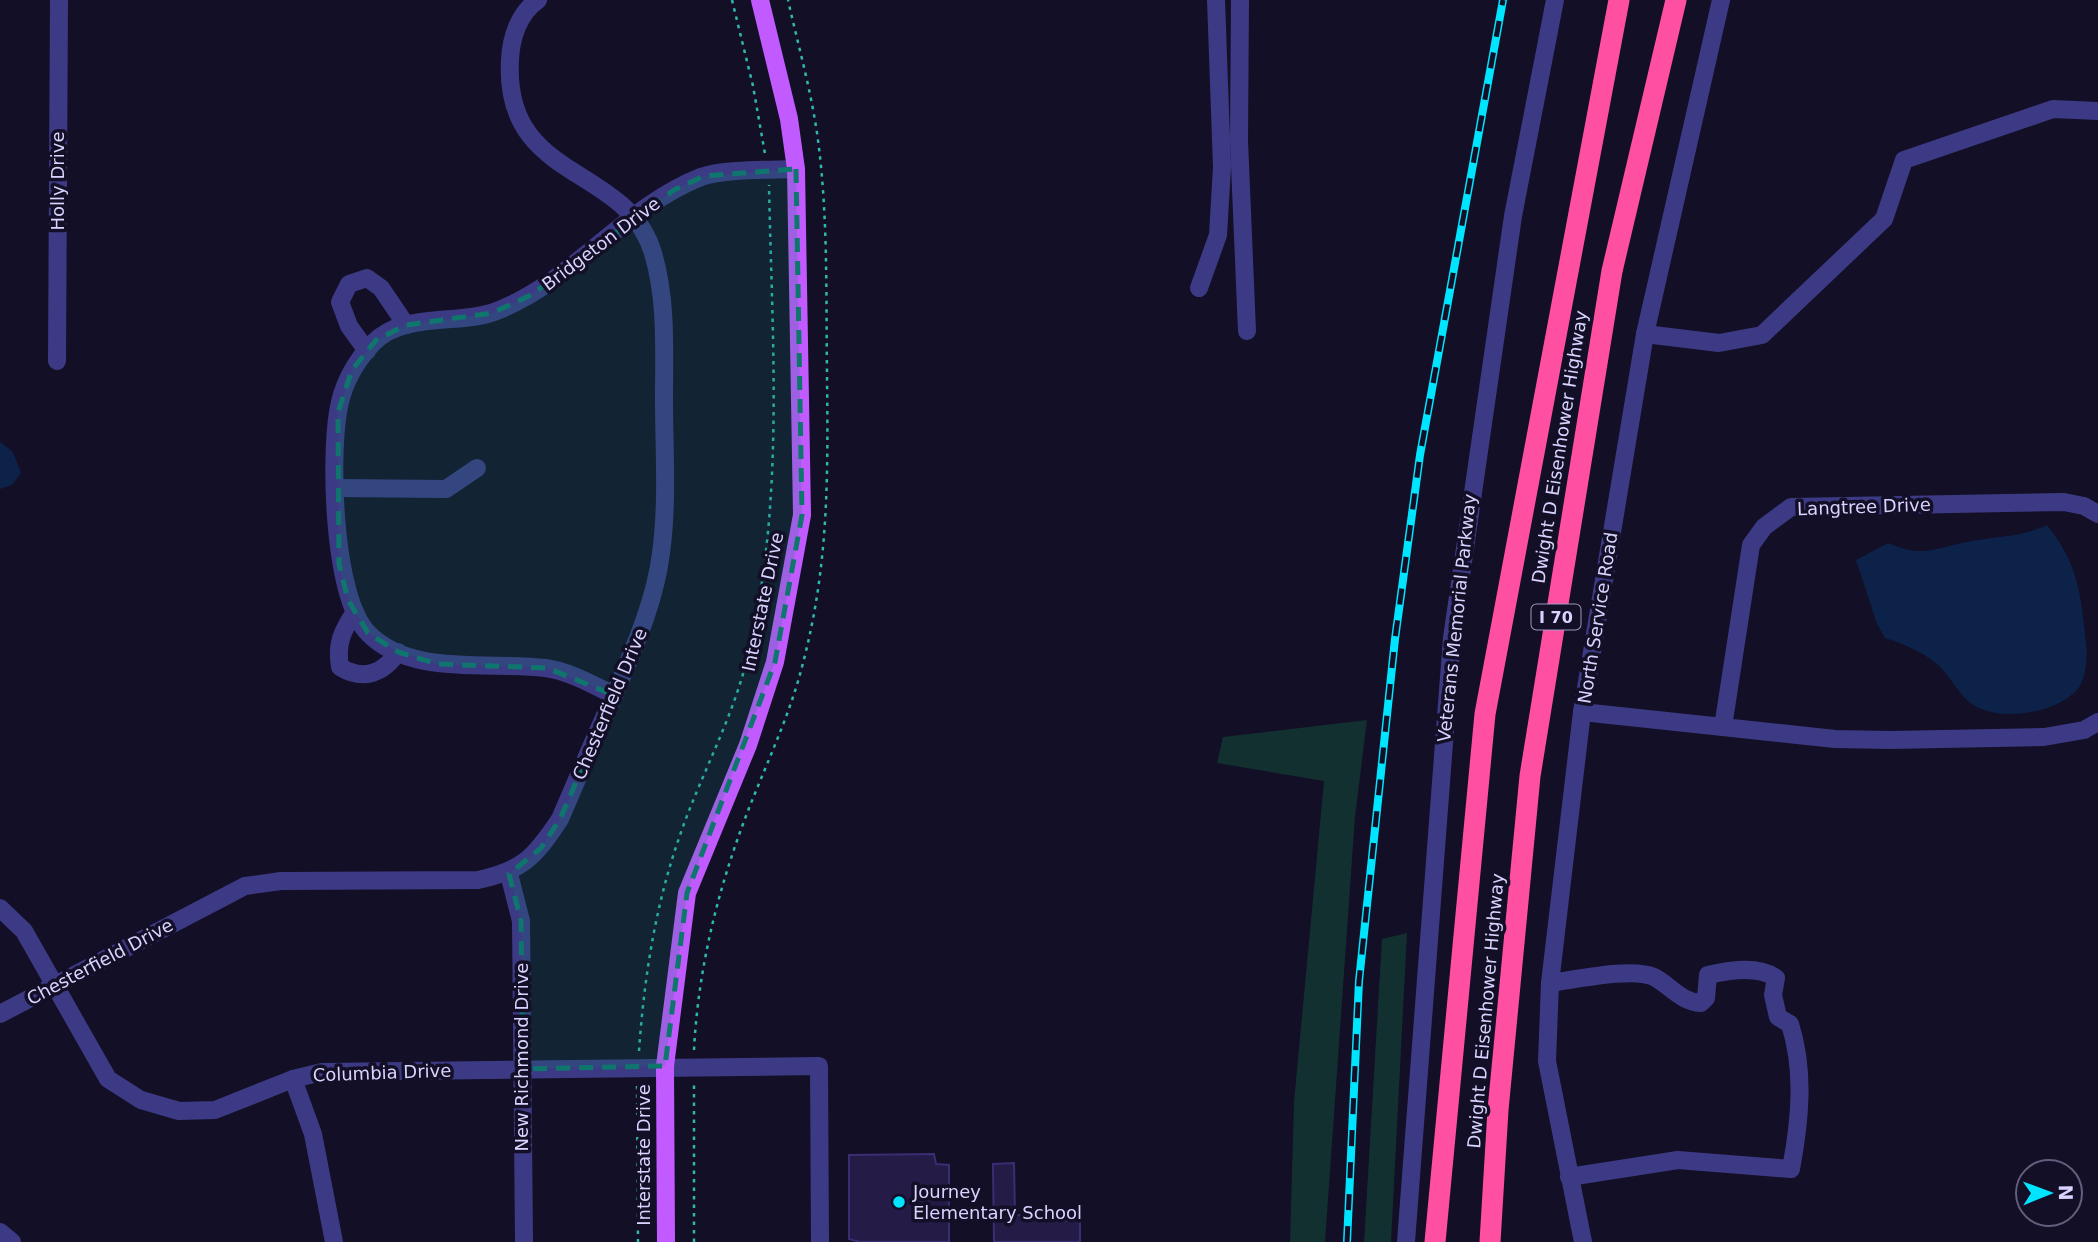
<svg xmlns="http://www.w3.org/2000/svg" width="2098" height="1242" viewBox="0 0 2098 1242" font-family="'DejaVu Sans',sans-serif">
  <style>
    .green { fill: #12302f }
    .water { fill: #0c2248 }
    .building { fill: #241b47; stroke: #3b2d73; stroke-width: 2 }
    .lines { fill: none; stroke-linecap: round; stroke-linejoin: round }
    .path { stroke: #2fb8b0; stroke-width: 2.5; stroke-dasharray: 3.5 5; stroke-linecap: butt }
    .minor { stroke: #3d3a85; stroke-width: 18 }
    .major { stroke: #c25bff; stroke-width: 18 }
    .highway { stroke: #ff4fa3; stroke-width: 21 }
    .rail-casing { stroke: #00e5ff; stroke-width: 8 }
    .rail { stroke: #130f26; stroke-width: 5; stroke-dasharray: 16; stroke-linecap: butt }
    .marked { fill: #0f766e; fill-opacity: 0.2; stroke: #0f766e; stroke-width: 5; stroke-dasharray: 14 9; stroke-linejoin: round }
    .poi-dot { fill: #00e5ff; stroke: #130f26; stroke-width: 2.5 }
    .labels { text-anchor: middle; stroke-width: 7; stroke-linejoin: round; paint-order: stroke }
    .shield { fill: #130f26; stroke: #9e99be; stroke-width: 2 }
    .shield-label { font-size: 16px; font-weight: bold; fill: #d9d4ff }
    .street-label { font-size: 18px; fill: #d9d4ff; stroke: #130f26 }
    .poi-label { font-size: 18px; fill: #d9d4ff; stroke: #130f26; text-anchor: start }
  </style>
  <rect width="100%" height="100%" fill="#130f26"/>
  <g class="green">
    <polygon points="1367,720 1355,817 1325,1242 1290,1242 1294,1102 1324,781 1217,763 1223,737"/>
    <polygon points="1407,933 1391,1242 1364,1242 1382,939"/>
  </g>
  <g class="water">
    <polygon points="0,442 13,452 21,473 12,485 0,489"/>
    <path d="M2047,525C2079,565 2081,595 2086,644C2088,659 2086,684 2073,694C2050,713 2005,721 1977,707C1960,699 1951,676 1937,664C1921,651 1904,644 1885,638L1877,624L1856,560L1888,543C1924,559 1937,547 1972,541C1999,536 2022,537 2047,525Z"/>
  </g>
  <g class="building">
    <polygon points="934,1154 936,1164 949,1165 949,1242 860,1242 849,1239 849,1155"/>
    <polygon points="1014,1163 1015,1215 1049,1216 1050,1221 1080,1220 1080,1242 994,1242 993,1164"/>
  </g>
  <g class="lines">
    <g class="path">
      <polyline points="732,0 753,86 765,154"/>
      <path d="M694,1050C698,972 716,897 743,824C763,770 789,719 803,663C829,564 828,475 827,374C826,299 828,223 819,148C813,97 799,49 788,0"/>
      <path d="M639,1051C644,979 655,907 679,838C700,776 733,719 748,655C785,501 772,342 769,185"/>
      <polyline points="637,1086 638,1242"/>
      <polyline points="694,1242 694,1084"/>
    </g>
    <g class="minor">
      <polyline points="1240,0 1239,141 1247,331"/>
      <polyline points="1199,288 1218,235 1222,167 1216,0"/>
      <polyline points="1645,334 1719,343 1762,335 1884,219 1904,160 2053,109 2098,111"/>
      <polyline points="367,351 349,326 340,302 349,284 367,278 381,288 406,325"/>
      <polyline points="57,361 59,0"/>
      <polyline points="336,488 446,489 477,468"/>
      <polyline points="2098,514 2084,506 2064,502 1791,507 1764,527 1751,545 1723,727 1835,739 1890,740 2044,737 2084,730 2098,722"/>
      <path d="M355,612C342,631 336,644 340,667C363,681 383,674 398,652"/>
      <path d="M614,695C593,685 569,671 545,668C491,661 410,677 368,633C333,597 330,461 338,412C342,386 355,362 373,343C402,312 458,325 494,312C572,283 624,207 701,177C722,169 772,170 796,169"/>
      <polyline points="1582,712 1723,727"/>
      <polyline points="509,874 521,921 524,1242"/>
      <polyline points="0,908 24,931 108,1079 141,1100 179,1111 215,1110 293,1079 322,1072 819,1066 820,1242"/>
      <path d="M1550,983C1575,980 1632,967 1654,977C1671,986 1681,1002 1701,1003L1706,998L1708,975C1729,970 1758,965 1776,978L1773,995L1778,1017L1790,1024C1805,1071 1800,1121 1791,1169L1678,1160L1569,1177"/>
      <path d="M0,1014L245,886L281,881L478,880C522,871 535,857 560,819C578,777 596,735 615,693C634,648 655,602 661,553C668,502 664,450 664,399C664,349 667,301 653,253C626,163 503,183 510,60C511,37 519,13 538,0"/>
      <polyline points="293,1079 313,1134 334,1242"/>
      <polyline points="0,1232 12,1242"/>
      <polyline points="1406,1242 1452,638 1513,216 1555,0"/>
      <polyline points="1583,1242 1547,1061 1550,983 1582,712 1645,334 1721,0"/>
    </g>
    <polyline class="major" points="666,1242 665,1066 687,893 748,745 775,662 802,515 796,169 789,119 760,0"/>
    <g class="highway">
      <polyline points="1435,1242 1485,714 1619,0"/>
      <polyline points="1490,1242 1498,1110 1530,776 1612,271 1676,0"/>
    </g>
    <defs>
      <polyline id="rail" points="1347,1242 1359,981 1395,639 1420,455 1503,0"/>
    </defs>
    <use href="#rail" class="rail-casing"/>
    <use href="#rail" class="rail"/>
  </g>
  <path class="marked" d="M796,169L802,515L775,662L687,893L665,1066L523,1069L521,921L509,874L541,848L560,819L614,695L547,668L437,664L398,652L368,633L348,600L339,564L338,412L352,370L376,340L406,325L492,313L531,295L674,190L704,176Z"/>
  <circle class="poi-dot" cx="899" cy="1202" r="7"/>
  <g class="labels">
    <rect class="shield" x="1531.5" y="604.5" width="49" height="25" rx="5"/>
    <g class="shield-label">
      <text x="1556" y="623">I 70</text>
    </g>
    <g class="street-label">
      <text transform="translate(58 181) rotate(-90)" y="6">Holly Drive</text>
      <text transform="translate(601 244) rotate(-37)" y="6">Bridgeton Drive</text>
      <text transform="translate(1560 447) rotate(-81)" y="6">Dwight D Eisenhower Highway</text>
      <text transform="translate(1864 507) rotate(-2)" y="6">Langtree Drive</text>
      <text transform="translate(763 602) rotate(-78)" y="6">Interstate Drive</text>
      <text transform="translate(1457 618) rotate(-84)" y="6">Veterans Memorial Parkway</text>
      <text transform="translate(1598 618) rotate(-81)" y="6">North Service Road</text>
      <text transform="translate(610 704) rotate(-67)" y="6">Chesterfield Drive</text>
      <text transform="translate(100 962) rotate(-28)" y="6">Chesterfield Drive</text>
      <text transform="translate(1486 1011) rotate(-85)" y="6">Dwight D Eisenhower Highway</text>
      <text transform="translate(522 1057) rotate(-90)" y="6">New Richmond Drive</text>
      <text transform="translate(382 1073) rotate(-2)" y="6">Columbia Drive</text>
      <text transform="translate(644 1155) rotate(-90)" y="6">Interstate Drive</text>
    </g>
    <g class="poi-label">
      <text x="913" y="1198">Journey<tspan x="913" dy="21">Elementary School</tspan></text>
    </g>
  </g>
  <g transform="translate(2049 1193) rotate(89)"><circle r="33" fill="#130f26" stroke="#625e7d" stroke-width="2"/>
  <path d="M0-5L12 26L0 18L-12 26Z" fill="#00e5ff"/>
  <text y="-10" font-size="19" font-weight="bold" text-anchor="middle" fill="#d9d4ff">N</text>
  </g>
</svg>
